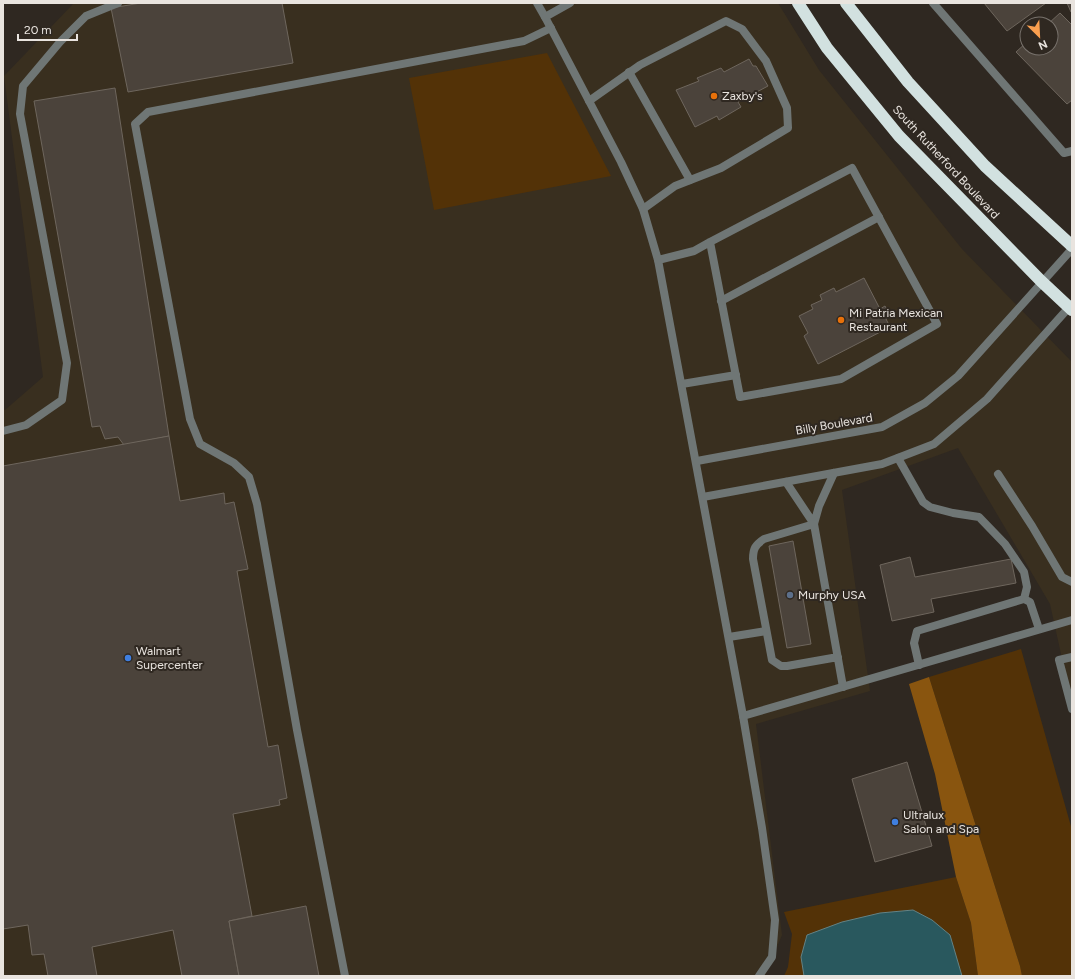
<svg xmlns="http://www.w3.org/2000/svg" width="1075" height="979" viewBox="0 0 1075 979" font-family="Figtree,sans-serif">
  <style>
    .commercial { fill: #392f1f }
    .green { fill: #533207 }
    .forest { fill: #89550f }
    .water { fill: #29585e; stroke: #638285 }
    .building { fill: #4b433b; stroke: #6e665d }
    .lines { fill: none; stroke-linecap: round; stroke-linejoin: round }
    .lane { stroke: #6f7675; stroke-width: 8 }
    .street { stroke: #6f7675; stroke-width: 8 }
    .highway { stroke: #d2e1e0; stroke-width: 12 }
    .food-dot { fill: #e8710a; stroke: #2f2821; stroke-width: 1.5 }
    .service-dot { fill: #5c6f8a; stroke: #2f2821; stroke-width: 1.5 }
    .shop-dot { fill: #3f7fe0; stroke: #2f2821; stroke-width: 1.5 }
    .labels { text-anchor: middle; stroke-width: 4; stroke-linejoin: round; paint-order: stroke }
    .poi-label { font-size: 12px; fill: #e9e4df; stroke: #2f2821; text-anchor: start }
    .street-label { font-size: 12px; fill: #e9e4df; stroke: #2f2821 }
  </style>
  <rect width="100%" height="100%" fill="#2f2821"/>
  <polygon class="commercial" points="74,3 778,3 819,70 962,249 1072,362 1072,704 1050,604 958,448 842,490 870,691 756,724 782,935 765,976 3,976 3,409 5,410 43,377 4,76"/>
  <g class="green">
    <polygon points="547,53 611,176 434,210 409,78"/>
    <polygon points="1021,649 1072,830 1072,976 1022,976 1020,966 929,677"/>
    <polygon points="956,877 971,923 978,976 784,976 788,967 792,934 784,912"/>
  </g>
  <polygon class="forest" points="929,677 1020,966 1022,976 978,976 971,923 956,877 935,774 909,684"/>
  <polygon class="water" points="913,910 932,920 950,935 962,976 804,976 801,957 807,935 842,922 880,913"/>
  <g class="building">
    <polygon points="141,3 282,3 293,63 128,92 111,8"/>
    <polygon points="984,3 1046,3 1007,31"/>
    <polygon points="1067,3 1072,3 1072,12 1071,12"/>
    <polygon points="1060,13 1072,25 1072,100 1067,104 1016,52 1027,42 1027,48 1051,48 1051,24 1048,24"/>
    <polygon points="749,59 753,66 756,66 768,86 738,102 741,107 719,120 717,116 695,127 676,90 699,81 697,78 721,68 724,72"/>
    <polygon points="115,88 169,436 124,445 118,437 105,439 100,426 92,427 34,101"/>
    <polygon points="864,278 880,309 885,306 891,317 886,319 890,327 818,364 804,336 808,333 799,316 813,309 811,305 822,300 820,295 834,288 836,292"/>
    <polygon points="169,436 180,501 224,493 225,504 234,502 248,569 237,571 268,747 278,745 287,798 279,800 280,805 233,814 252,916 229,921 239,976 182,976 173,930 92,947 97,976 48,976 44,954 32,955 28,925 3,929 3,466"/>
    <polygon points="793,541 811,644 787,648 769,546"/>
    <polygon points="910,557 915,577 1011,559 1016,583 931,599 934,612 892,621 880,565"/>
    <polygon points="907,762 932,846 875,862 852,779"/>
    <polygon points="306,906 319,976 239,976 229,921"/>
  </g>
  <g class="lines">
    <g class="lane">
      <polyline points="537,3 545,17"/>
      <polyline points="570,3 545,17 621,162 643,209 658,260 743,716 1072,620"/>
      <polyline points="629,72 690,180"/>
      <polyline points="589,101 640,65 726,21 742,29 766,61 787,108 788,128 721,168 675,186 643,209"/>
      <polyline points="658,260 694,251 710,242 852,168 937,324 841,379 740,397 710,242"/>
      <polyline points="721,301 879,217"/>
      <polyline points="682,384 736,375"/>
      <polyline points="3,431 26,425 62,400 67,363 20,114 23,86 60,42 86,16 118,3"/>
      <polyline points="898,458 923,502 930,507 953,513 979,517 1005,544 1024,572 1027,587 1024,599"/>
      <polyline points="998,474 1032,526 1062,577 1072,582"/>
      <polyline points="786,482 814,524 819,506 834,473"/>
      <polyline points="729,637 766,631"/>
      <path d="M838,657L787,666H781L772,660L753,559C753,549 755,545 764,539L814,524L843,687"/>
      <polyline points="1072,657 1059,660 1072,709"/>
      <polyline points="919,665 914,643 917,631 1024,599 1030,602 1039,629"/>
      <polyline points="743,716 762,828 775,920 772,957 759,976"/>
      <polyline points="345,976 297,730 257,504 249,477 234,463 200,444 190,419 135,124 148,112 524,41 551,28"/>
    </g>
    <g class="street">
      <polyline points="933,3 1064,153 1072,151"/>
      <polyline points="697,461 882,427 925,403 958,376 1072,249"/>
      <polyline points="703,497 882,464 934,444 987,399 1072,304"/>
    </g>
    <g class="highway">
      <polyline points="798,3 827,48 899,136 1041,281 1072,310"/>
      <polyline points="846,3 908,82 985,166 1072,246"/>
    </g>
  </g>
  <g class="food-dot">
    <circle cx="714" cy="96" r="4"/>
    <circle cx="841" cy="320" r="4"/>
  </g>
  <circle class="service-dot" cx="790" cy="595" r="4"/>
  <g class="shop-dot">
    <circle cx="128" cy="658" r="4"/>
    <circle cx="895" cy="822" r="4"/>
  </g>
  <g class="labels">
    <g class="poi-label">
      <text x="722" y="100">Zaxby's</text>
      <text x="849" y="317">Mi Patria Mexican<tspan x="849" dy="14">Restaurant</tspan></text>
      <text x="798" y="599">Murphy USA</text>
      <text x="136" y="655">Walmart<tspan x="136" dy="14">Supercenter</tspan></text>
      <text x="903" y="819">Ultralux<tspan x="903" dy="14">Salon and Spa</tspan></text>
    </g>
    <g class="street-label">
      <text transform="translate(946 162) rotate(47)" y="4">South Rutherford Boulevard</text>
      <text transform="translate(834 424) rotate(-10)" y="4">Billy Boulevard</text>
    </g>
  </g>
  <rect width="1075" height="979" fill="none" stroke="#e9e4df" stroke-width="8"/>
  <g transform="translate(1039 36) rotate(156)"><circle r="19" fill="#2f2821" stroke="#79736d"/>
  <path d="M0-3L7 15L0 10L-7 15Z" fill="#fa9f4f"/>
  <text y="-6" font-size="11" font-weight="bold" text-anchor="middle" fill="#e9e4df">N</text>
  </g>
  <path d="M18 34v6h59v-6" fill="none" stroke="#e9e4df" stroke-width="2"/>
  <text x="24" y="34" font-size="12" fill="#e9e4df" stroke="#2f2821" stroke-width="3" paint-order="stroke">20 m</text>
</svg>
